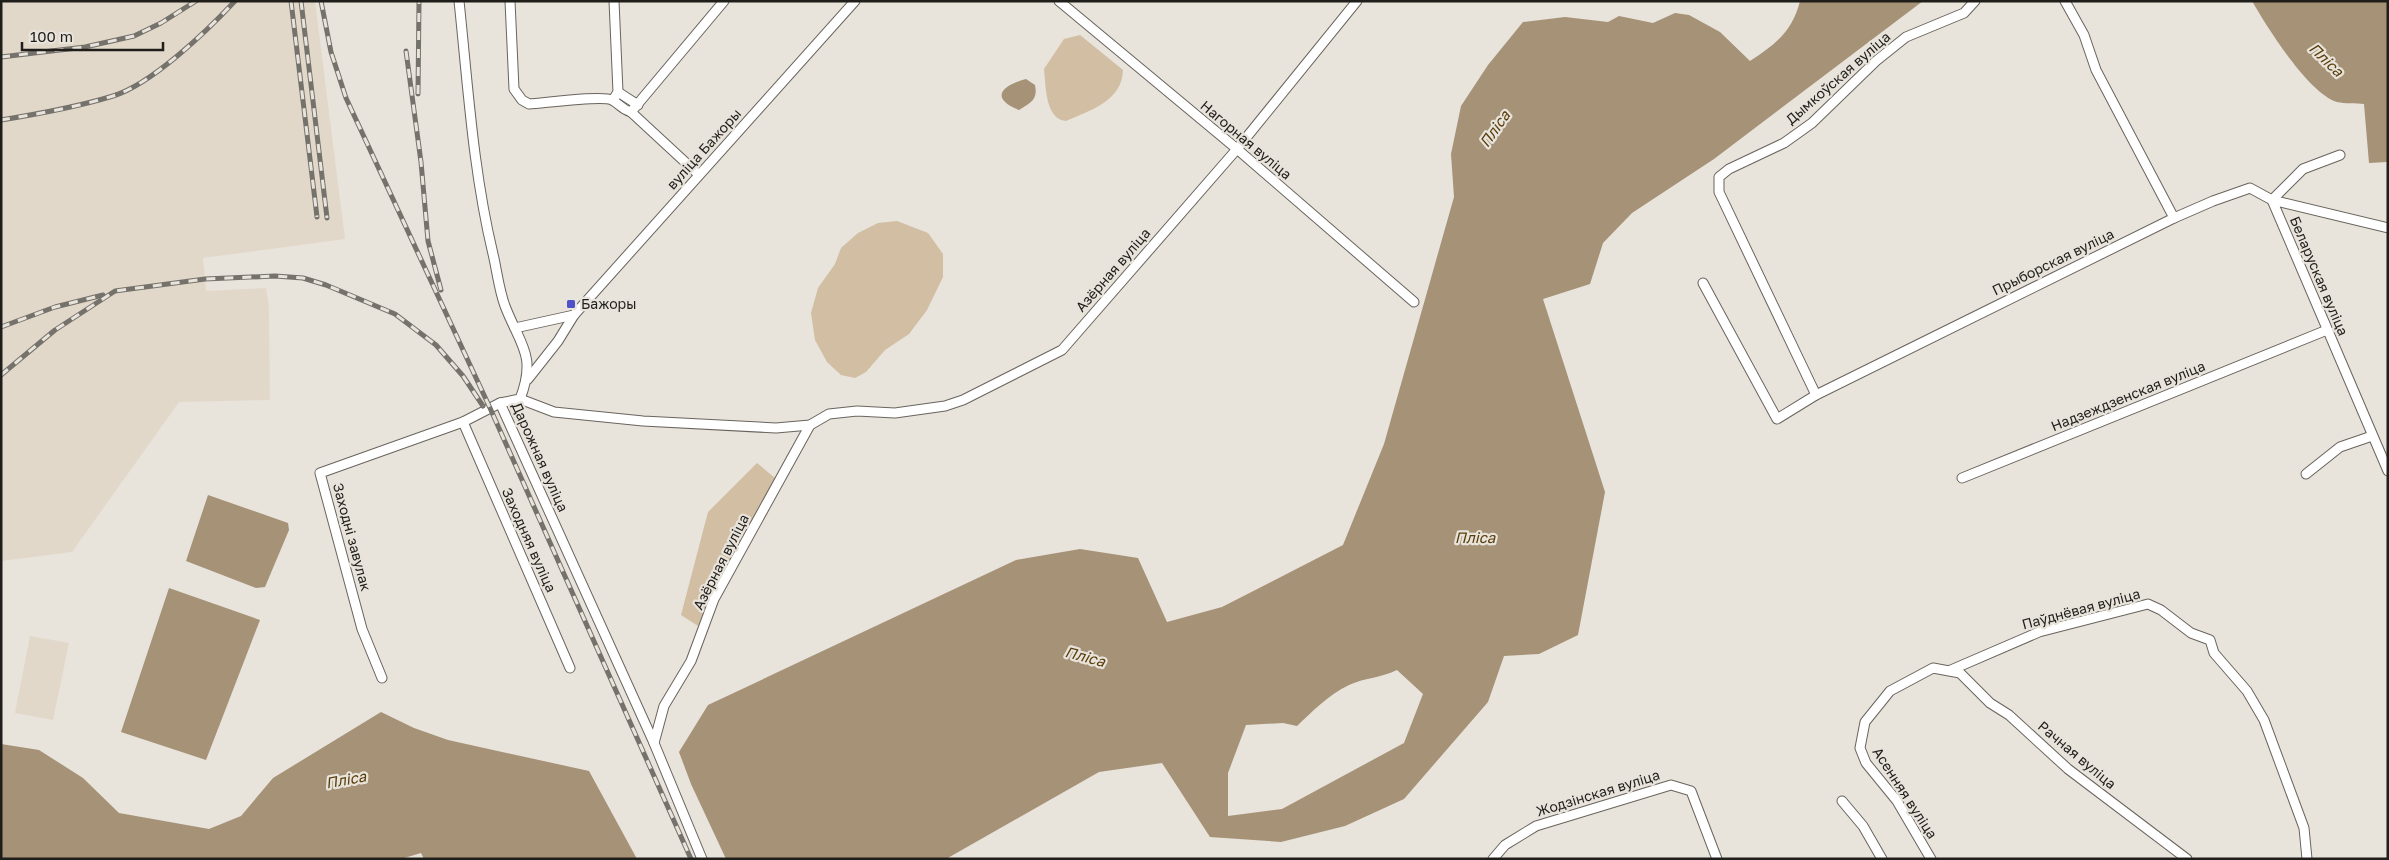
<svg xmlns="http://www.w3.org/2000/svg" width="2389" height="860" viewBox="0 0 2389 860" font-family="'Golos Text',sans-serif">
  <style>
    .built { fill: #e2d8ca }
    .green { fill: #d1bea3 }
    .water { fill: #a59277; fill-rule: evenodd }
    .lines { fill: none; stroke-linecap: round; stroke-linejoin: round }
    .street-casing { stroke: #69645d; stroke-width: 11 }
    .street { stroke: #fff; stroke-width: 9 }
    .rail-casing { stroke: #75726c; stroke-width: 5 }
    .rail { stroke: #e8e3db; stroke-width: 3; stroke-dasharray: 9; stroke-linecap: butt }
    .poi-dot { fill: #4f52c9; stroke: #e8e3db; stroke-width: 2 }
    .labels { text-anchor: middle; stroke-width: 4.5; stroke-linejoin: round; paint-order: stroke }
    .street-label { font-size: 14px; fill: #201e1b; stroke: #e8e3db }
    .poi-label { font-size: 14px; fill: #201e1b; stroke: #e8e3db; text-anchor: start }
    .water-label { font-size: 15px; font-style: italic; fill: #593d09; stroke: #e8e3db }
  </style>
  <rect width="100%" height="100%" fill="#e8e3db"/>
  <g class="built">
    <polygon points="1,1 315,1 345,239 203,258 206,291 266,288 269,307 270,400 179,402 72,552 1,561"/>
    <polygon points="30,636 69,643 53,720 15,713"/>
  </g>
  <g class="green">
    <path d="M1080,35L1123,70C1122,101 1091,110 1066,121C1045,119 1046,86 1044,69L1064,39Z"/>
    <polygon points="897,221 928,233 943,254 943,277 927,310 909,334 885,350 866,372 855,378 841,375 827,362 815,340 811,313 818,288 835,264 841,248 858,233 878,223"/>
    <polygon points="757,463 775,478 712,593 698,626 681,615 708,512"/>
  </g>
  <g class="water">
    <path d="M1800,1H1923L1714,159L1632,213L1603,243L1590,284L1543,299L1605,492L1578,635L1539,654L1504,656L1488,702L1404,799L1345,826L1281,842L1210,837L1162,763L1099,772L946,859H726L691,784L679,752L708,705L1016,560L1080,549L1138,558L1167,622L1222,607L1343,545L1384,444L1454,197L1451,154L1461,106L1488,65L1523,22L1565,17L1608,22L1619,16L1653,23L1675,13L1689,15L1720,32L1750,61C1776,44 1792,32 1800,1ZM1397,670L1423,694L1404,743L1282,809L1228,816V773L1246,725L1283,723L1297,726C1313,711 1328,695 1349,685C1364,678 1380,678 1397,670Z"/>
    <path d="M2252,1H2388L2387,162L2369,163L2364,104C2356,103 2345,104 2337,102C2308,93 2267,27 2252,1Z"/>
    <path d="M1026,79L1035,85C1038,100 1031,102 1019,110C989,98 1002,85 1026,79Z"/>
    <polygon points="208,495 288,523 289,530 265,587 256,588 186,561"/>
    <polygon points="169,588 260,620 206,760 121,732"/>
    <polygon points="381,712 414,728 448,740 589,771 637,859 424,859 421,853 401,859 1,859 1,744 39,750 83,778 119,813 209,829 241,816 273,778"/>
  </g>
  <g class="lines">
    <defs>
      <g id="street">
        <path d="M459,1C468,86 473,171 493,254C497,271 499,290 505,306C520,345 537,355 520,399L500,403L654,743L702,859"/>
        <path d="M510,1L514,89L522,100L529,104C545,103 602,95 612,100C620,104 621,109 631,112L698,174"/>
        <polyline points="1059,1 1237,149 1414,302"/>
        <polyline points="2065,1 2084,35 2096,70 2174,218"/>
        <polyline points="618,92 638,105"/>
        <polyline points="613,100 618,92 614,1"/>
        <polyline points="631,112 724,1"/>
        <polyline points="2388,228 2272,200 2388,471"/>
        <polyline points="1703,283 1777,419 1816,395 2174,218 2213,201 2250,188 2272,200 2303,169 2340,155"/>
        <polyline points="515,328 574,315"/>
        <polyline points="528,379 558,341 574,315 855,1"/>
        <polyline points="1816,395 1719,192 1719,177 1729,169 1784,143 1812,123 1876,61 1906,37 1964,13 1975,1"/>
        <polyline points="520,399 554,412 643,421 776,428 810,425 829,414 857,411 895,413 945,406 963,400 1062,350 1237,149 1357,1"/>
        <polyline points="463,422 570,668"/>
        <polyline points="2306,474 2340,447 2372,436"/>
        <polyline points="1962,478 2327,330"/>
        <polyline points="1951,670 2039,632 2148,604 2161,610 2191,633 2210,640 2214,653 2247,691 2264,720 2304,828 2307,859"/>
        <polyline points="382,678 362,629 320,473 463,422 500,403"/>
        <polyline points="654,743 664,706 691,661 714,599 810,425"/>
        <polyline points="1842,801 1863,826 1882,859"/>
        <polyline points="1493,859 1505,845 1536,826 1671,785 1691,791 1717,859"/>
        <polyline points="1931,859 1897,801 1866,763 1860,748 1865,722 1890,691 1933,668 1960,673 1990,703 2009,715 2068,769 2187,859"/>
      </g>
    </defs>
    <use href="#street" class="street-casing"/>
    <use href="#street" class="street"/>
    <defs>
      <g id="rail">
        <polyline points="291,1 317,217"/>
        <polyline points="301,1 327,218"/>
        <polyline points="321,1 331,52 346,98 490,408 691,859"/>
        <polyline points="406,51 421,162 428,241 441,290"/>
        <polyline points="1,57 85,47 134,36 161,23 196,1"/>
        <polyline points="418,94 419,1"/>
        <path d="M1,120C38,114 77,107 113,96C152,84 207,31 235,1"/>
        <polyline points="1,327 55,307 103,295"/>
        <polyline points="1,375 55,330 115,291 205,279 275,276 303,278 326,285 395,314 436,345 463,376 483,406"/>
      </g>
    </defs>
    <use href="#rail" class="rail-casing"/>
    <use href="#rail" class="rail"/>
  </g>
  <rect class="poi-dot" x="566" y="299" width="10" height="10" rx="2.5"/>
  <g class="labels">
    <g class="street-label">
      <text transform="translate(1838 78) rotate(-41)" y="5">Дымкоўская вуліца</text>
      <text transform="translate(1246 140) rotate(40)" y="5">Нагорная вуліца</text>
      <text transform="translate(704 149) rotate(-48)" y="5">вуліца Бажоры</text>
      <text transform="translate(2053 262) rotate(-26)" y="5">Прыборская вуліца</text>
      <text transform="translate(1113 270) rotate(-49)" y="5">Азёрная вуліца</text>
      <text transform="translate(2319 276) rotate(67)" y="5">Беларуская вуліца</text>
      <text transform="translate(2128 396) rotate(-22)" y="5">Надзеждзенская вуліца</text>
      <text transform="translate(540 457) rotate(66)" y="5">Дарожная вуліца</text>
      <text transform="translate(352 537) rotate(75)" y="5">Заходні завулак</text>
      <text transform="translate(529 540) rotate(66)" y="5">Заходняя вуліца</text>
      <text transform="translate(721 562) rotate(-63)" y="5">Азёрная вуліца</text>
      <text transform="translate(2081 609) rotate(-15)" y="5">Паўднёвая вуліца</text>
      <text transform="translate(2077 755) rotate(40)" y="5">Рачная вуліца</text>
      <text transform="translate(1598 793) rotate(-17)" y="5">Жодзінская вуліца</text>
      <text transform="translate(1905 793) rotate(57)" y="5">Асенняя вуліца</text>
    </g>
    <g class="poi-label">
      <text x="581" y="309">Бажоры</text>
    </g>
    <g class="water-label">
      <text transform="translate(2326 60) rotate(44)" y="5">Пліса</text>
      <text transform="translate(1495 129) rotate(-55)" y="5">Пліса</text>
      <text x="1475" y="543">Пліса</text>
      <text transform="translate(1085 657) rotate(15)" y="5">Пліса</text>
      <text transform="translate(346 780) rotate(-10)" y="5">Пліса</text>
    </g>
  </g>
  <rect width="2389" height="860" fill="none" stroke="#201e1b" stroke-width="5"/>
  <path d="M22 42v8h141v-8" fill="none" stroke="#201e1b" stroke-width="2.5"/>
  <text x="30" y="42" font-size="15" fill="#201e1b" stroke="#e8e3db" stroke-width="4" paint-order="stroke">100 m</text>
</svg>
